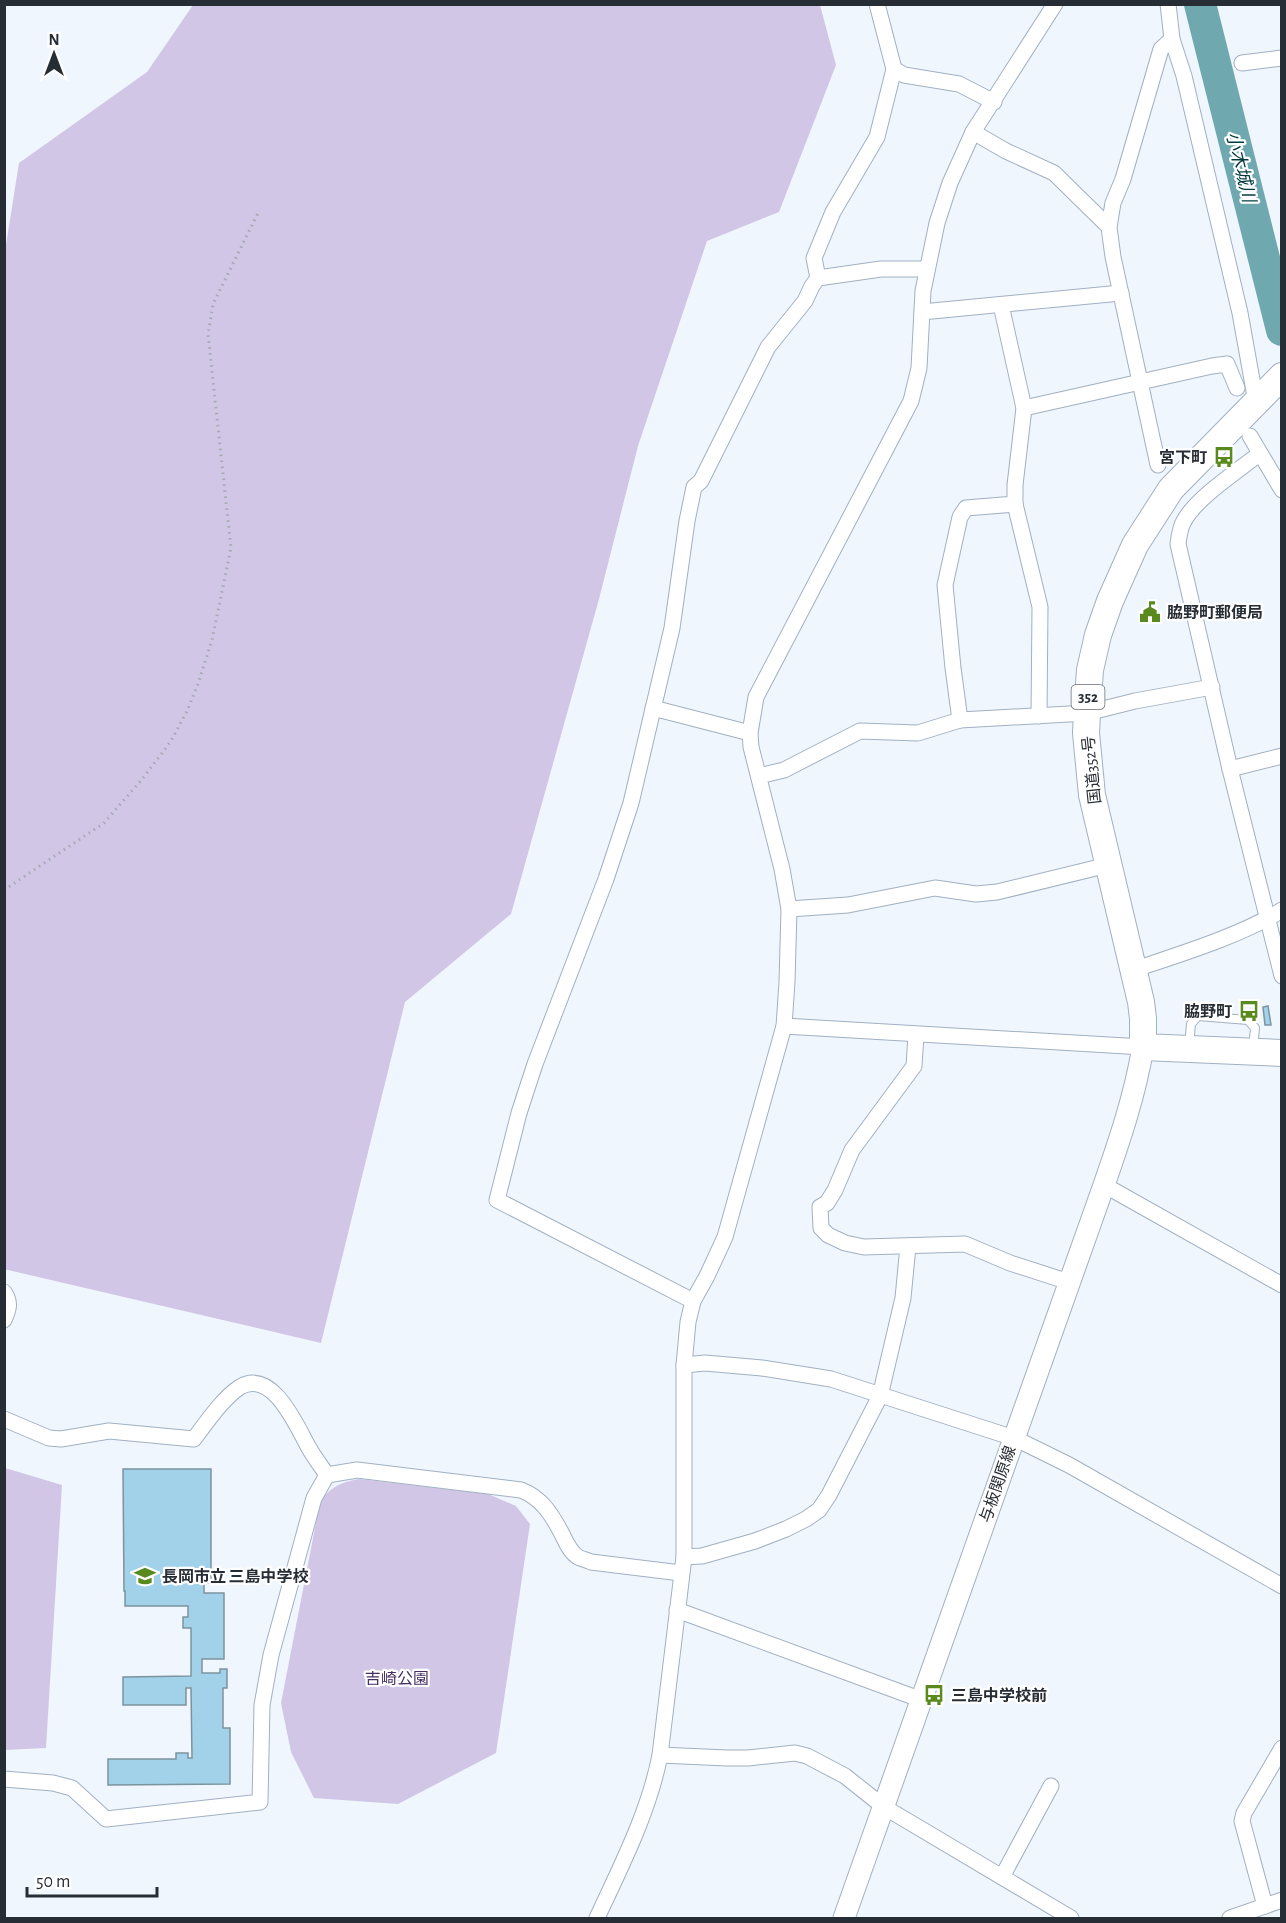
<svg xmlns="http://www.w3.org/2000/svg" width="1286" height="1923" viewBox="0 0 1286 1923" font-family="'Alegreya Sans','Noto Sans JP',sans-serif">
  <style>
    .green { fill: #d1c6e5 }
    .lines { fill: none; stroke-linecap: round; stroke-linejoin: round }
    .river { stroke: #6fa9af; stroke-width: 32 }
    .building { fill: #a1d2ea; stroke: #7c939e; stroke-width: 1.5 }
    .service-casing { stroke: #a1b0c2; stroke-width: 10 }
    .minor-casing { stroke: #a1b0c2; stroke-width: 17 }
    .secondary-casing { stroke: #a1b0c2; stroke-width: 23 }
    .trunk-casing { stroke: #a1b0c2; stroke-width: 28 }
    .path { stroke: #a4aab2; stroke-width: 3; stroke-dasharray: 1.5 4.5; stroke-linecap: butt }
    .service { stroke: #fff; stroke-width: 8 }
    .minor { stroke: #fff; stroke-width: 15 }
    .secondary { stroke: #fff; stroke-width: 21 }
    .trunk { stroke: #fff; stroke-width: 26 }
    .labels { text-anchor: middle; stroke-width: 4.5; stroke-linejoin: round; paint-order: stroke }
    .shield { fill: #fff; stroke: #686c71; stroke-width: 1.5 }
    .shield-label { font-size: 15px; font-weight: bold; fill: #272d34 }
    .poi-label { font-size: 16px; font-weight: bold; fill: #272d34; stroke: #fff; text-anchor: start }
    .street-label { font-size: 16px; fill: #272d34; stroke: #fff }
    .park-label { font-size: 16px; fill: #462f64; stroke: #fff }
    .water-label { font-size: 18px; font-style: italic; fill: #00393e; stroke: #fff }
  </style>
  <rect width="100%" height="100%" fill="#f0f6fe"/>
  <g class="green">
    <polygon points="193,5 820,5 836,65 779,212 707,241 638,446 599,599 511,914 405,1002 321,1343 8,1270 5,1270 5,251 19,163 147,72"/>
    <polygon points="5,1468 62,1485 46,1748 5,1750"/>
    <path d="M359,1479L488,1494L516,1506L530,1524L496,1753L398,1804L314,1798L291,1752L281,1703L320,1502C330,1487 341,1482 359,1479Z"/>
  </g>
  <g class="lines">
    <polyline class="river" points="1200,4 1282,330"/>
  </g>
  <g class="building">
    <polygon points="1268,1006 1271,1025 1265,1025 1263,1007"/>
    <polygon points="123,1469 211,1469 211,1583 204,1583 204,1593 224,1593 224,1659 202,1659 202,1673 220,1673 220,1669 227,1669 227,1688 223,1688 223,1728 230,1728 230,1784 108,1785 108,1759 176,1759 176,1753 188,1753 188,1758 192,1758 191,1688 186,1688 186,1705 123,1705 123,1677 191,1676 191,1628 183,1628 183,1617 188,1617 188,1606 125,1606 125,1591 124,1591"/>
  </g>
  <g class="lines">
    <defs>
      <polyline id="service" points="1189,1046 1191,1024 1198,1016 1248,1020 1255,1028 1253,1049"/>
      <g id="minor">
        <polyline points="1168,4 1172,39 1184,76 1240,313 1256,402"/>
        <polyline points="1242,63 1282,58"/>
        <polyline points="894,69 904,75 959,84 994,102"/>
        <polyline points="973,132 1006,151 1054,173 1109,227"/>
        <polyline points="818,278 814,258 833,212 877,137 894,69 877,4"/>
        <polyline points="1001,305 1024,408 1015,485 1015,504 966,508 960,517 945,585 953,668 960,720 1087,713 1135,701 1212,687"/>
        <polyline points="922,312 1121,293"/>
        <polyline points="1024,408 1212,366 1227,364 1237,388"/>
        <polyline points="1250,436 1282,490"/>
        <path d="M1259,454C1238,471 1196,498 1184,521C1180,527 1179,536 1178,544L1230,769L1282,976"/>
        <polyline points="1158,465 1113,257 1109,227 1113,203 1123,179 1161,49 1172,39"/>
        <polyline points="1015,504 1040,607 1039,716"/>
        <polyline points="653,708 750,733"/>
        <polyline points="1230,769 1282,756"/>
        <polyline points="759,776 784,770 860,731 918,733 960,720"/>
        <polyline points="789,909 848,905 935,888 976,894 997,892 1108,865"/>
        <path d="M1133,970C1180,954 1240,936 1282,910"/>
        <polyline points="784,1026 1143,1047"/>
        <polyline points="916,1035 914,1066 852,1150 835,1190 827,1203 820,1207 821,1228 828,1235 845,1243 864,1247 965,1244 1010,1263 1069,1282"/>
        <polyline points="1104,1185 1282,1285"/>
        <path d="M4,1292C11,1302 9,1309 4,1320"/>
        <polyline points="693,1301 497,1200 519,1113 535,1064 606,879 631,803 672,628 687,521 694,487 701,481 768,347 805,301 812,286 818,278 881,269 927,269"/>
        <polyline points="684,1365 705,1363 762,1368 831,1379 1014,1438 1069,1465 1282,1586"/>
        <path d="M4,1419L49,1438L61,1439L109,1431L194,1439C206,1423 223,1398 240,1387C273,1368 297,1427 309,1448C314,1457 321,1466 327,1475"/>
        <polyline points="684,1557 702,1556 755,1541 786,1529 806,1519 819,1510 829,1495 880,1396 903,1298 908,1246"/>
        <polyline points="677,1610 922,1700"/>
        <polyline points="660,1755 727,1758 748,1758 795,1753 807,1756 845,1776 884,1807 1071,1918"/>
        <path d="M4,1779L53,1783L72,1788L106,1819L260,1802L262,1705L271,1655L314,1498L327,1475L357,1470L521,1490C542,1498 552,1515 562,1534C566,1542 570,1552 578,1557C582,1559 587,1560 591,1562L681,1573"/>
        <polyline points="1002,1877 1051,1786"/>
        <polyline points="1265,1906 1242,1821 1244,1813 1282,1748"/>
        <path d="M597,1918C621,1866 649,1812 660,1755L684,1557V1365L688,1322L693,1301L707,1276L725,1237L784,1026L787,982L789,909L782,869L751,747L750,733L756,697L911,401L919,368L923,291L937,223L950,183L973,132L1055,4"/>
        <polyline points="1230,1918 1282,1900"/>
      </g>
      <path id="secondary" d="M844,1918L1104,1185C1120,1139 1135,1095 1143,1047"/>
      <polyline id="trunk" points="1282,376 1171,489 1135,545 1110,601 1098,635 1090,670 1087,713 1086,733 1092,795 1141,1002 1143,1018 1143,1047 1282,1053"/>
    </defs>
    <use href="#service" class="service-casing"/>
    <use href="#minor" class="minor-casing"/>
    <use href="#secondary" class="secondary-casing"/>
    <use href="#trunk" class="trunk-casing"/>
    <polyline class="path" points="4,890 104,823 143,778 171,741 187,711 198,684 212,640 231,548 208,334 213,304 258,213"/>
    <use href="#service" class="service"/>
    <use href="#minor" class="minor"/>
    <use href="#secondary" class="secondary"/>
    <use href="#trunk" class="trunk"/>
  </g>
  <defs>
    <symbol id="bus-bare" viewBox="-9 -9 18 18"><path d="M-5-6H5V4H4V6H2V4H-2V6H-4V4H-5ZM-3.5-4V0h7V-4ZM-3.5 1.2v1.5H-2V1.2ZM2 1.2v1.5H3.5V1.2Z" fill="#5a8a1d" stroke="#fff" stroke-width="2.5" paint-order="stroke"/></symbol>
    <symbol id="civic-bare" viewBox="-9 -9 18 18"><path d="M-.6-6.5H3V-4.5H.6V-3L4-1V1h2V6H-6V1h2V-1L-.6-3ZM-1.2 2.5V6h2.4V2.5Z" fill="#5a8a1d" stroke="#fff" stroke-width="2.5" paint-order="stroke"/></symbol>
    <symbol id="school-bare" viewBox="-9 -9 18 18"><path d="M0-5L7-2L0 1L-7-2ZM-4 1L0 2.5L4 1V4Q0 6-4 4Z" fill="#5a8a1d" stroke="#fff" stroke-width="2.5" paint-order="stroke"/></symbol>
  </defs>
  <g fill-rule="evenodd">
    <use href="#bus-bare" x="1209" y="442" width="30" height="30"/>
    <use href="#civic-bare" x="1135" y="597" width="30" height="30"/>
    <use href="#bus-bare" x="1234" y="996" width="30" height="30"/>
    <use href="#school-bare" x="130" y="1561" width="30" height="30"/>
    <use href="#bus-bare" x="919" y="1680" width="30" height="30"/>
  </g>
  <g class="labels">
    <rect class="shield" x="1071.5" y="685" width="33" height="24" rx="4.5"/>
    <g class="shield-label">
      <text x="1088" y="702">352</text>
    </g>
    <g class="poi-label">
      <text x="1207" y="463" text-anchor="end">宮下町</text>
      <text x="1167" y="618">脇野町郵便局</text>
      <text x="1232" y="1017" text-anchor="end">脇野町</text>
      <text x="162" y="1582">長岡市立 三島中学校</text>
      <text x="951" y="1701">三島中学校前</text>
    </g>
    <g class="street-label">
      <text transform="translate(1091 770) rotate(-96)" y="6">国道352号</text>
      <text transform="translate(997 1484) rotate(-71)" y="6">与板関原線</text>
    </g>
    <g class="park-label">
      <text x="397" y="1684">吉崎公園</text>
    </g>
    <g class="water-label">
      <text transform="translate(1241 167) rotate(76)" y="6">小木城川</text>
    </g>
  </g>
  <rect width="1286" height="1923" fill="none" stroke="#272d34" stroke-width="12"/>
  <g transform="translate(54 54)" stroke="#ffffff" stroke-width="4.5" paint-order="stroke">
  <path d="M0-4.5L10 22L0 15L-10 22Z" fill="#272d34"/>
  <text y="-9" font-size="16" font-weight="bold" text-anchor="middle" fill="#272d34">N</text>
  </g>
  <path d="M27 1887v9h130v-9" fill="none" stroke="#272d34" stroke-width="3"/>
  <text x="36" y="1887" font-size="18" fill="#272d34" stroke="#ffffff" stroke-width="4.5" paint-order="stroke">50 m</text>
</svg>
